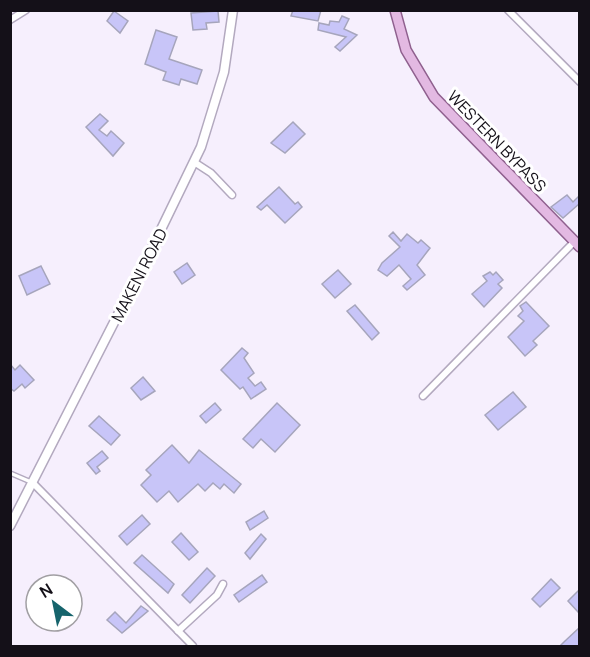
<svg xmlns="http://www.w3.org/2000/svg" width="590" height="657" viewBox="0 0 590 657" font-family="Manrope,sans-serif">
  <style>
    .building { fill: #c8c5f8; stroke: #a6a5bc; stroke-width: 1.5 }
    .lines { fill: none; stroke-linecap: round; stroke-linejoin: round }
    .service-casing { stroke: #b3a9bf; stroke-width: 6 }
    .minor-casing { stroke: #b3a9bf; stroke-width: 9 }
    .secondary-casing { stroke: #b3a9bf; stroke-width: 11 }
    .primary-casing { stroke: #8f608e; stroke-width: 12 }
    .service { stroke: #fff; stroke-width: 3 }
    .minor { stroke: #fff; stroke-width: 6 }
    .secondary { stroke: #fff; stroke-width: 8 }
    .primary { stroke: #e3b9e2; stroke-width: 9 }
    .labels { text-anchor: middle; stroke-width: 6; stroke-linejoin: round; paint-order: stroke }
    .street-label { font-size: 16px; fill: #141018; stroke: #fff }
  </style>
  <rect width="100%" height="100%" fill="#f6effd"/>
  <g class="building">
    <polygon points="293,10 321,10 318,21 291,16"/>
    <polygon points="114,11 128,21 120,33 107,21"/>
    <polygon points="218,11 219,22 206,23 207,29 193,30 191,13"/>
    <polygon points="342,16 349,19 344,29 357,35 340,51 335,47 346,37 318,30 319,23 329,25 330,21 339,22"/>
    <polygon points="156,30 177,37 169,59 202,70 197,84 181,79 179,85 163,80 166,72 145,64"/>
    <polygon points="100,114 108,121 99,130 107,136 111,131 124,143 113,156 86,127"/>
    <polygon points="293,122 305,134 285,153 271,143"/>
    <polygon points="279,187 295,204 298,202 302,207 285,223 267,205 261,210 257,207"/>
    <polygon points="567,195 573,202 579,196 579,204 563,218 551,207"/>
    <polygon points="393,232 401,241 407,234 418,243 421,240 430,248 417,265 425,275 407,290 403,286 411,279 399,265 387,276 378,270 382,263 400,247 389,236"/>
    <polygon points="187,263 195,275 182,284 174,272"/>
    <polygon points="41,266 50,284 27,295 19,276"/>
    <polygon points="338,270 351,284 335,298 322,284"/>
    <polygon points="490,272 493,275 496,272 503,280 498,284 502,288 484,307 472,294 487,281 483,276"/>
    <polygon points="526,302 549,326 533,341 537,345 525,356 508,337 524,321 518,316 523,311 520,306"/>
    <polygon points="355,305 379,333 372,340 347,311"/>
    <polygon points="242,348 248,353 244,358 254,373 248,378 255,386 261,382 266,389 251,399 243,387 240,389 221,370"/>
    <polygon points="10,364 15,370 20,365 34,380 25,388 22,384 14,391 10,388"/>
    <polygon points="143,377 155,391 141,400 131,388"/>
    <polygon points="513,392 526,407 498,430 485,415"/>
    <polygon points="215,403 221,410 206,423 200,416"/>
    <polygon points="277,403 300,425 275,452 261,439 253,448 243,439"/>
    <polygon points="99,416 120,435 111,445 89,426"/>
    <polygon points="172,445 189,463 199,450 241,484 234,493 224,484 220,489 213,483 205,491 198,484 178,502 169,491 157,502 141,485 151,475 146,470"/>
    <polygon points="102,451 108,458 97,467 100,471 96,474 87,463"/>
    <polygon points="264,511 268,518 250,530 246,522"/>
    <polygon points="142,515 150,524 127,545 119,536"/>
    <polygon points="181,533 198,552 189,560 172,542"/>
    <polygon points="261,534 266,539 250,559 245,553"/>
    <polygon points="142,555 174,584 168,593 134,563"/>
    <polygon points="207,568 215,576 190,603 182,595"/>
    <polygon points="262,575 267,582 239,602 234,595"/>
    <polygon points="551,579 560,588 540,607 532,599"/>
    <polygon points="579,590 579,613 568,601"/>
    <polygon points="141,606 148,611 122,633 107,620 115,612 126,623"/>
    <polygon points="579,628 579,646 560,646 565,641"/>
  </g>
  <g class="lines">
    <defs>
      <polyline id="service" points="10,473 31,482"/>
      <g id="minor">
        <polyline points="508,10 580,82"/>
        <polyline points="10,20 26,10"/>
        <polyline points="194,162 211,173 232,195"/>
        <polyline points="423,396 574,242"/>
        <polyline points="33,483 193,646"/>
        <polyline points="178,631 217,595 223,584"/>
      </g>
      <polyline id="secondary" points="10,526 153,246 201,147 224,72 233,10"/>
      <polyline id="primary" points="395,10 406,50 434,97 580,247"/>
    </defs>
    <use href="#service" class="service-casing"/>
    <use href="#minor" class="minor-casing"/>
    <use href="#secondary" class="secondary-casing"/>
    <use href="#primary" class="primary-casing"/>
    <use href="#service" class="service"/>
    <use href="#minor" class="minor"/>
    <use href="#secondary" class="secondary"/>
    <use href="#primary" class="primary"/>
  </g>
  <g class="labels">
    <g class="street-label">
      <text transform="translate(497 141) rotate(46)" y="6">WESTERN BYPASS</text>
      <text transform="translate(139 275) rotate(-63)" y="6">MAKENI ROAD</text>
    </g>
  </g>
  <rect width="590" height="657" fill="none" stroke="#141018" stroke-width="24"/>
  <g transform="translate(54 603) rotate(328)"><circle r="28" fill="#ffffff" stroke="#a19fa3" stroke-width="1.5"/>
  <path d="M0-4.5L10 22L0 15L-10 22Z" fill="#16646c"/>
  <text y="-9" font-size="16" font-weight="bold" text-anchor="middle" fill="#141018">N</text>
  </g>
</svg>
